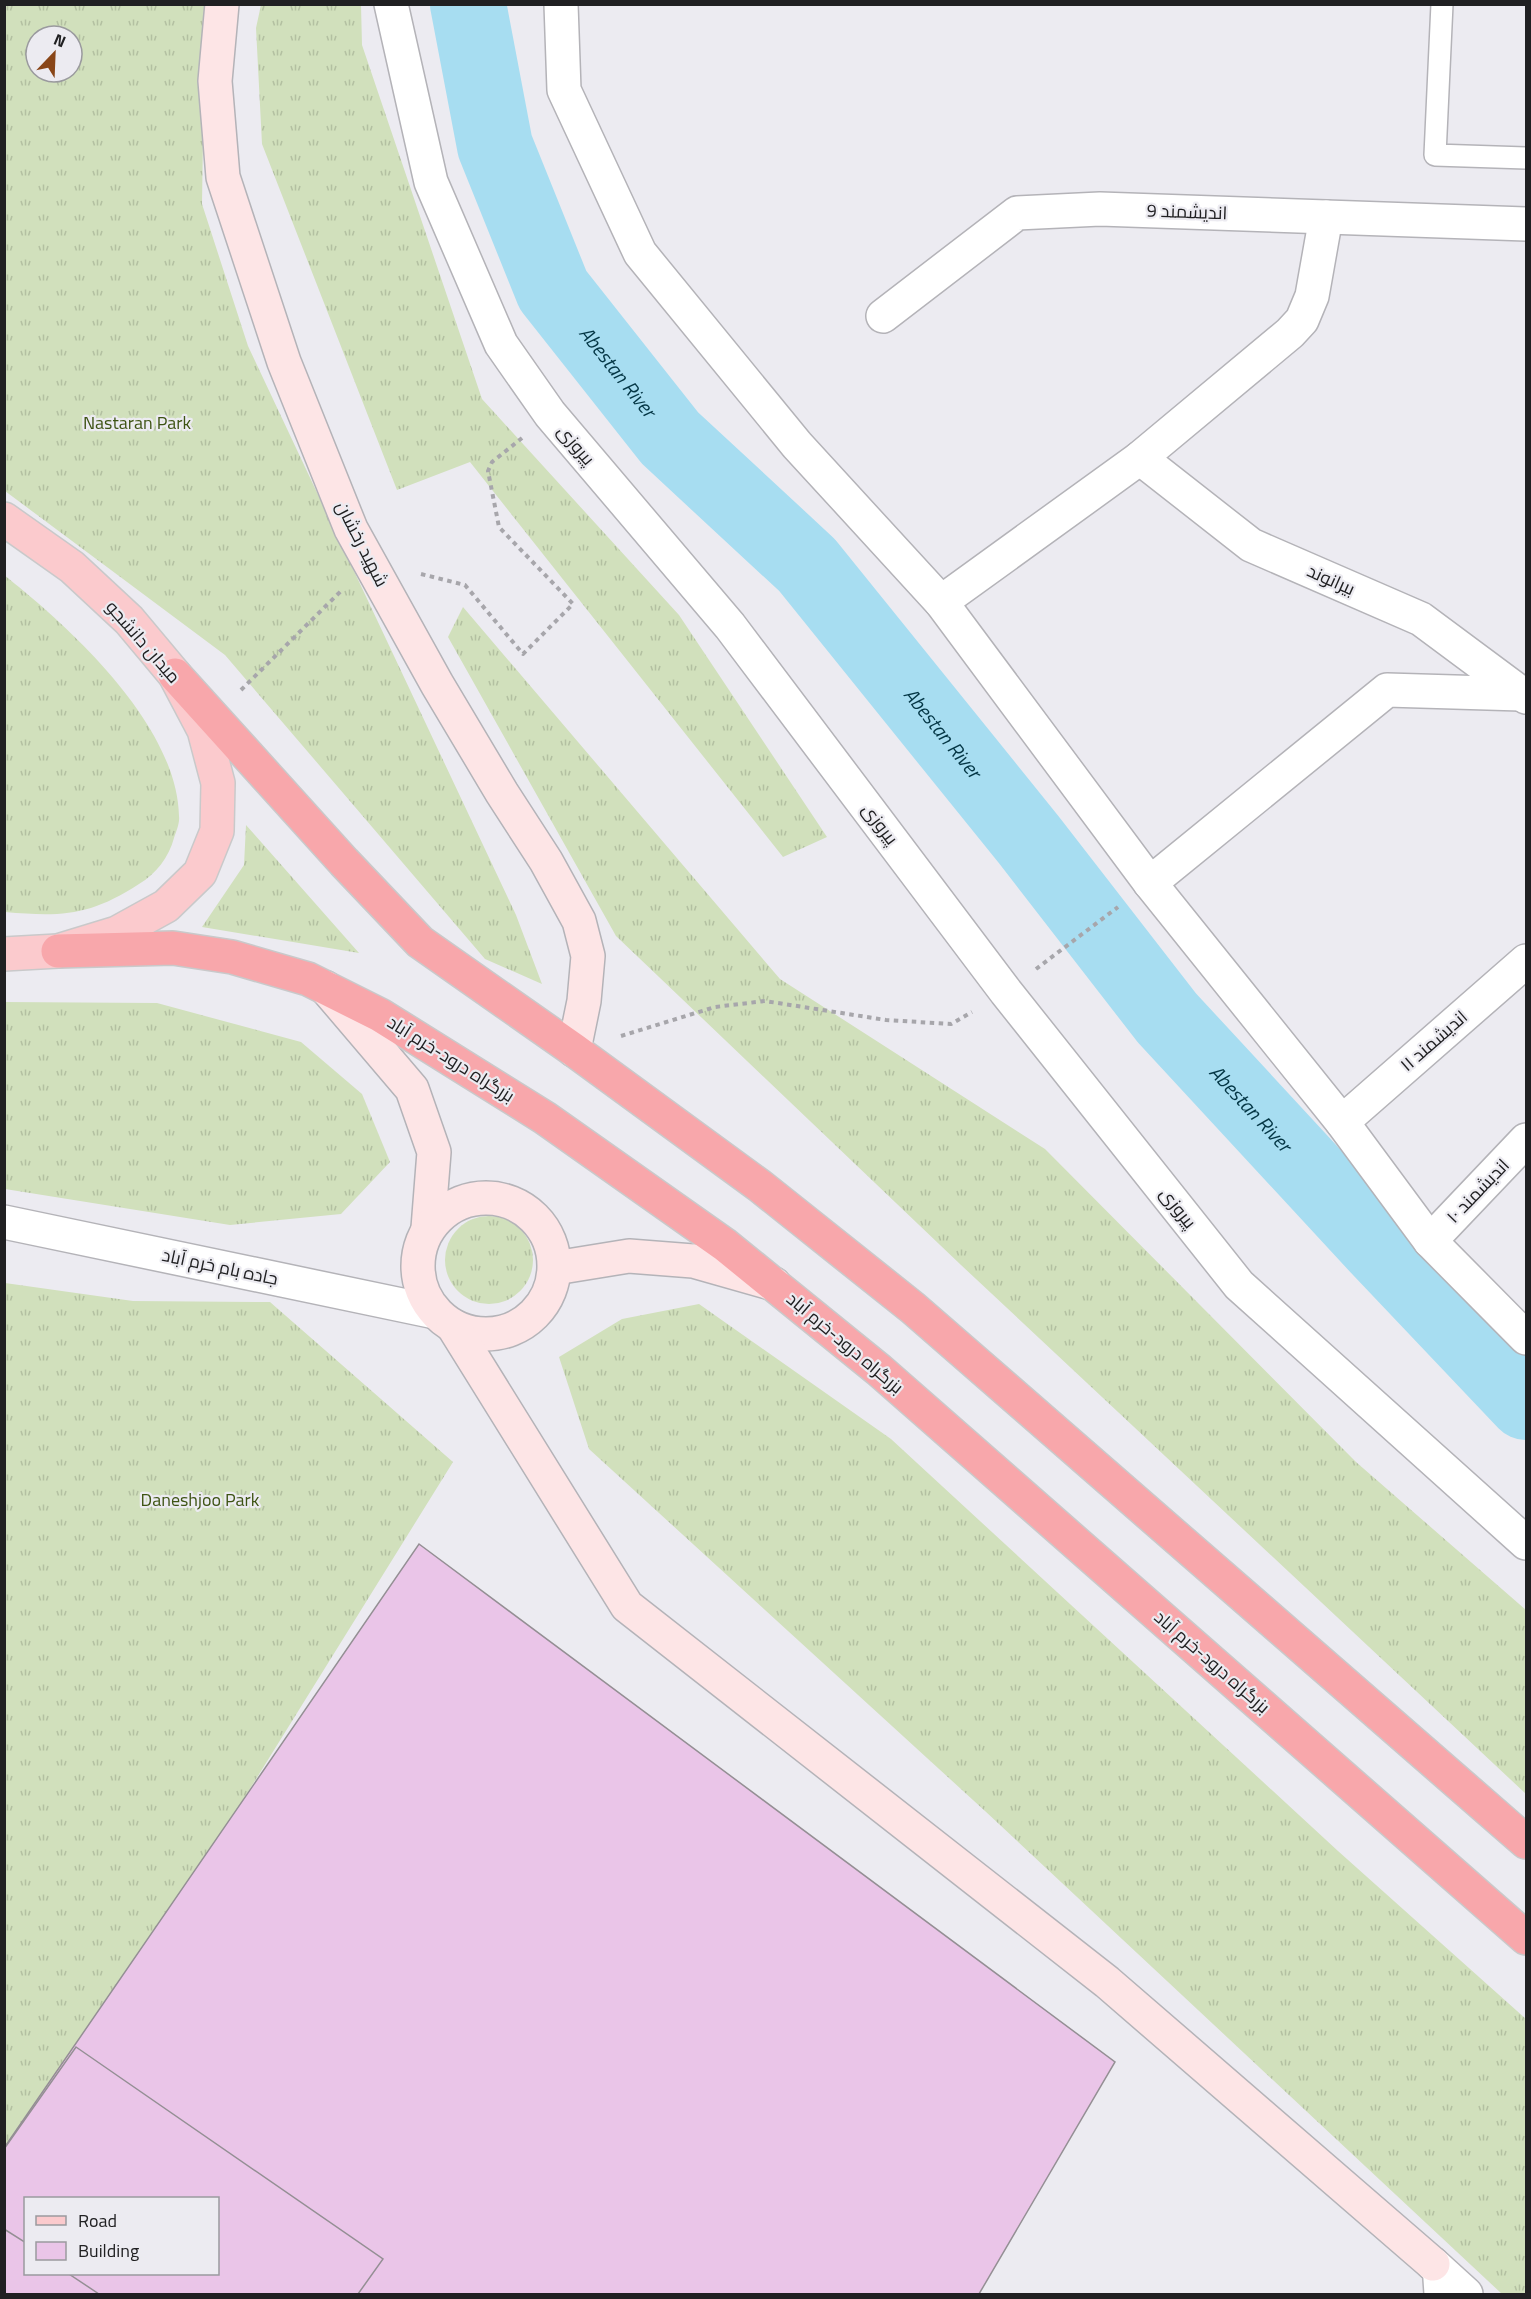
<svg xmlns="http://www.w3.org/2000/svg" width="1531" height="2299" viewBox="0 0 1531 2299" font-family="'Titillium Web',Cairo,sans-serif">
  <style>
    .grass { fill: url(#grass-tufts); fill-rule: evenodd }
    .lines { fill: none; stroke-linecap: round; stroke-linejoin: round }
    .river { stroke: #a7ddf1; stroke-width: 76 }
    .building { fill: #eac5e8; stroke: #948f94; stroke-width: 1.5; fill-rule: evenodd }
    .lane-casing { stroke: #b4b3b8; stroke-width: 24 }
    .street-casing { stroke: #b4b3b8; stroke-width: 36 }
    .secondary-casing { stroke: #b4b3b8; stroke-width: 36 }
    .primary-casing { stroke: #c9c9ca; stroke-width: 36 }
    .highway-casing { stroke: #c9c9ca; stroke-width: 36 }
    .path { stroke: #a7a6ab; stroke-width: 4; stroke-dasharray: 4.5 4.5; stroke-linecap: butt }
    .lane { stroke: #fff; stroke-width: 21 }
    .street { stroke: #fff; stroke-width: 33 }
    .secondary { stroke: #fde5e6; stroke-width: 33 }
    .primary { stroke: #fbcacd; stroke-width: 33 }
    .highway { stroke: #f8a7ab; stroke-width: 33 }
    .labels { text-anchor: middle; stroke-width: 4.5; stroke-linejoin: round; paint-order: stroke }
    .street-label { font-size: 18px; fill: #202022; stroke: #ecebf1 }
    .park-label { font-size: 18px; fill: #3d5313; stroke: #ecebf1 }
    .water-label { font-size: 20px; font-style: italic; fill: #043645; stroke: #ecebf1 }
  </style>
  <defs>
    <pattern id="grass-tufts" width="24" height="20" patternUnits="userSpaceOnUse" patternTransform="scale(1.5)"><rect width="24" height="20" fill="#d1e0bc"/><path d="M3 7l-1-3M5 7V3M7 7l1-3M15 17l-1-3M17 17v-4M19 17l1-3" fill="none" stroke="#b3c0a1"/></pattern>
  </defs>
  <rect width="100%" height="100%" fill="#ecebf1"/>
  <g class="grass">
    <path d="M5,5H205L202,204L248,346L516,915L542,984L485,959L225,655L5,491ZM36,36H72V72H36Z"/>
    <polygon points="261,5 361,5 362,45 482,399 679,615 827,837 783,857 470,462 397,490 262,144 256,28"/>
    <path d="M4,575C71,628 177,725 179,816C180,823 176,832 174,838C169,857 156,874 139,884C90,916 61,917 5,912Z"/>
    <polygon points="463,607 780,979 1045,1149 1356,1462 1526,1610 1526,1794 961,1265 616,936 448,637"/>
    <polygon points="246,825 359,953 202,927 244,865"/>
    <polygon points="4,1002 157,1003 301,1042 362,1094 390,1162 341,1214 230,1225 5,1189"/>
    <circle cx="489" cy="1260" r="44"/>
    <polygon points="5,1283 133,1301 270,1302 453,1462 5,2183"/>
    <polygon points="699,1304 891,1439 1338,1851 1526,2019 1526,2294 1502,2294 985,1811 589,1449 559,1357 622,1319"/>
  </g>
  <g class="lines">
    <path class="river" id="s1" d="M468,4L495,146L553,290L670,438L807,565L1029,840L1167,1018L1376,1244L1526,1402"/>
  </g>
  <g class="building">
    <path d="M419,1544L1115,2062L979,2294H4V2148ZM26,2198H218V2274H26Z"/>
    <polygon points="76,2047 383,2259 358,2294 99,2294 69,2274 218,2274 218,2198 26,2198 26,2243 4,2229 4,2149"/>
  </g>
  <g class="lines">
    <defs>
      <g id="lane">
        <polyline points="1442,4 1435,155 1526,158"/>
        <polyline points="1433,2264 1435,2294"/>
      </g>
      <g id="street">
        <polyline points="391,4 431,182 501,344 550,414 730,626 1006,992 1239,1285 1526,1543"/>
        <polyline points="561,4 564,90 640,253 797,445 941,602 1150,883 1342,1122 1430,1241 1526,1338"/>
        <polyline points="883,316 1017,213 1100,209 1526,224"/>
        <polyline points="1140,458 1251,545 1421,619 1526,697"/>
        <polyline points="941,602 1140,458 1290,333 1302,320 1312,296 1326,217"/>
        <polyline points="1150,883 1387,690 1521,694"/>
        <polyline points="1342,1122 1526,961"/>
        <polyline points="4,1222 435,1312"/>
        <polyline points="1430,1241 1526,1140"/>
        <polyline points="1433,2264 1466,2294"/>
      </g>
      <g id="secondary">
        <polyline points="222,4 215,81 223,177 284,362 351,529 437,684 502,793 546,861 579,921 588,956 584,1001 574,1050"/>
        <polyline points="326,988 412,1089 434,1152 428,1228"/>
        <circle cx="486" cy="1266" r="68"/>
        <polyline points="555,1268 629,1256 693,1261 774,1284"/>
        <polyline points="453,1326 627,1606 1107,1982 1433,2264"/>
      </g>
      <polyline id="primary" points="4,519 72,567 129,620 175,675 204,730 218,783 217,831 200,873 166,906 117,933 58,951 4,954"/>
      <g id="highway">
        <polyline points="175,675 344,862 420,942 574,1050 760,1186 913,1308 1526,1842"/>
        <polyline points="58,951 173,948 232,957 308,979 380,1015 545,1118 725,1245 879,1370 1526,1938"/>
      </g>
    </defs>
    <use href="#lane" class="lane-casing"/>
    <use href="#street" class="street-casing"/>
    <use href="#secondary" class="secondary-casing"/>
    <use href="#primary" class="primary-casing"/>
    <use href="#highway" class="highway-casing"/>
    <g class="path">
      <polyline points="421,574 465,585 523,654 573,604 499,527 488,471 492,462 522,438"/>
      <polyline points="241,690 342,590"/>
      <polyline points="1036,969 1118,907"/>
      <polyline points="621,1036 715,1007 765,1001 886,1020 951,1024 972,1012"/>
    </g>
    <use href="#lane" class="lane"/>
    <use href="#street" class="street"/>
    <use href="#secondary" class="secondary"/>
    <use href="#primary" class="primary"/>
    <use href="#highway" class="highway"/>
  </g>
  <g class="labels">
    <g class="street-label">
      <text transform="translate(1187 212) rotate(2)" y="6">اندیشمند 9</text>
      <text transform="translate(576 445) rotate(50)" y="6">پیروزی</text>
      <text transform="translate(362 544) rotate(63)" y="6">شهید رخشان</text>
      <text transform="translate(1331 580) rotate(24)" y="6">بیرانوند</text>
      <text transform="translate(143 642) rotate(49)" y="6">میدان دانشجو</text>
      <text transform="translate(880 824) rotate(53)" y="6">پیروزی</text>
      <text transform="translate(1434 1041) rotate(-41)" y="6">اندیشمند ۱۱</text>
      <text transform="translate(451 1059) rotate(32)" y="6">بزرگراه درود-خرم آباد</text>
      <text transform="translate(1478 1191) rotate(-46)" y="6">اندیشمند ۱۰</text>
      <text transform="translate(1178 1208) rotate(52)" y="6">پیروزی</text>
      <text transform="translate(220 1267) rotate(12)" y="6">جاده بام خرم آباد</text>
      <text transform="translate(845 1343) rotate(40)" y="6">بزرگراه درود-خرم آباد</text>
      <text transform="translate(1212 1662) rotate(41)" y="6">بزرگراه درود-خرم آباد</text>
    </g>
    <g class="park-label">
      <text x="137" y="429">Nastaran Park</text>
      <text x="200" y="1506">Daneshjoo Park</text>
    </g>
    <g class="water-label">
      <text dy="7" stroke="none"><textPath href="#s1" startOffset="404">Abestan River</textPath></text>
      <text dy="7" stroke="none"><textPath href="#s1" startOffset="891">Abestan River</textPath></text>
      <text dy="7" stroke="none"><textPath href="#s1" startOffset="1377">Abestan River</textPath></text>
    </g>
  </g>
  <rect width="1531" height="2299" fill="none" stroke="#202022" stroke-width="12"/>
  <rect x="24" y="2197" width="195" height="78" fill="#ecebf1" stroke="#9a9a9e" stroke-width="1.5"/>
  <rect x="36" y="2216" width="30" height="9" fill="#fbcacd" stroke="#9a9a9e" stroke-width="1.5"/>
  <text x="78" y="2227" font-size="18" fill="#202022">Road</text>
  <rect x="36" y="2242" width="30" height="18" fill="#eac5e8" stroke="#9a9a9e" stroke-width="1.5"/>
  <text x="78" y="2257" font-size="18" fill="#202022">Building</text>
  <g transform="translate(54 54) rotate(23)"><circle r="28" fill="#ecebf1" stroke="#9a9a9e" stroke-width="1.5"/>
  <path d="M0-4.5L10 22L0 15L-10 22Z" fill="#894618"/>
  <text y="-9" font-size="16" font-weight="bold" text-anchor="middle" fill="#202022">N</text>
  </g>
</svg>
